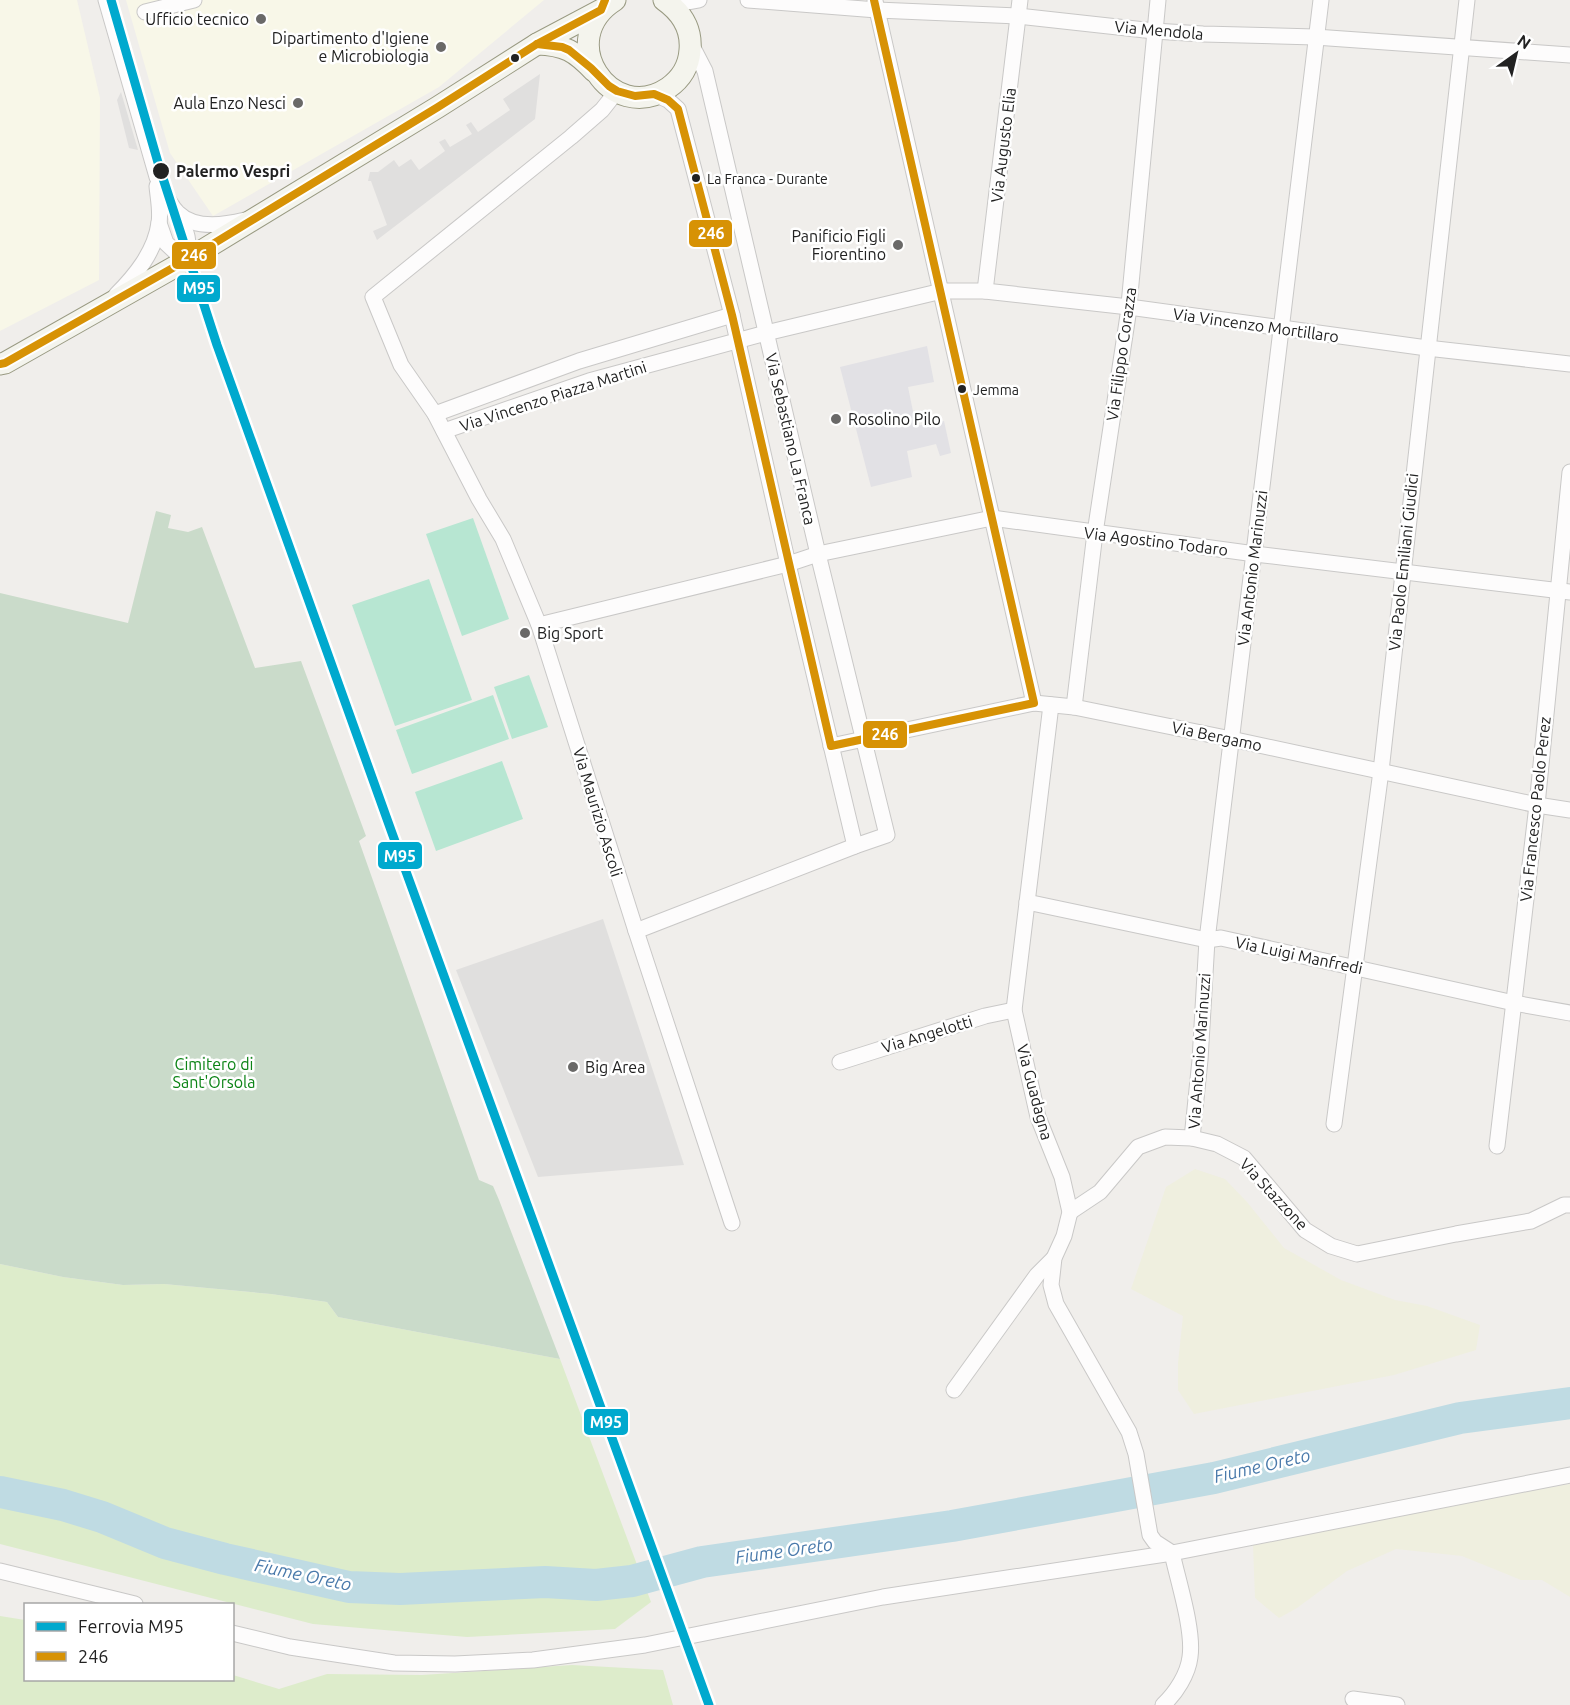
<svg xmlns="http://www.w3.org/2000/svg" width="1570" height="1705" viewBox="0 0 1570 1705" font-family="Ubuntu,sans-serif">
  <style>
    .education { fill: #f8f7e8 }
    .farmland { fill: #efefdf }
    .grass { fill: #ddeccb }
    .cemetery { fill: #cadbca }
    .pitch { fill: #b7e6d2 }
    .parking { fill: #e0dfde }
    .plaza { fill: #e2e1e5 }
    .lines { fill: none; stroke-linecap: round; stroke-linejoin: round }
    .river { stroke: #bfdbe3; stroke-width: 32 }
    .street-casing { stroke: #c9c8c7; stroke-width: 17 }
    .secondary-casing { stroke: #999a82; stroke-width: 23 }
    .street { stroke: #fdfcfc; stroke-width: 15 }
    .secondary { stroke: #f4f4ed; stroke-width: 21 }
    .bus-1-casing { stroke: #fff; stroke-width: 12 }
    .bus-1 { stroke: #d79205; stroke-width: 8 }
    .rail-1-casing { stroke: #fff; stroke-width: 14 }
    .rail-1 { stroke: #00a9ce; stroke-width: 9 }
    .poi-dot { fill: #6a6968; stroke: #fff; stroke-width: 2 }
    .bus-dot { fill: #222; stroke: #fff; stroke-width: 2 }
    .labels { text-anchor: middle; stroke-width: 5; stroke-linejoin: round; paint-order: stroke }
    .bus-label { font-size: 14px; fill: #222; stroke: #fff; text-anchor: start }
    .poi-label { font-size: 16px; fill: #222; stroke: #fff; text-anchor: end }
    .street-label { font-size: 16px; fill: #222; stroke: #fff }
    .stop-label { font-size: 16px; font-weight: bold; fill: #222; stroke: #fff; text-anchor: start }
    .park-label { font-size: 16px; fill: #0c8416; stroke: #fff }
    .water-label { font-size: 18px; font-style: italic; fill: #4a7aab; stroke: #fff }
    .line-badge { stroke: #fff; stroke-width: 2 }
    .badge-label { font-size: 16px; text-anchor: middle; font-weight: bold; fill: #fff }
  </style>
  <rect width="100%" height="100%" fill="#f0eeeb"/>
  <g class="education">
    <polygon points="0,0 77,0 100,98 99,280 0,331"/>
    <polygon points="126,0 544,0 439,87 213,216 170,153"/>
  </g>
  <g class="farmland">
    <polygon points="1195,1169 1225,1179 1247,1202 1284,1248 1341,1280 1395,1300 1427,1306 1480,1325 1476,1350 1394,1375 1194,1414 1178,1390 1178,1363 1183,1316 1131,1289 1166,1187"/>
    <polygon points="1570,1484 1570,1597 1542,1580 1521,1580 1462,1556 1396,1549 1347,1571 1297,1608 1279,1618 1255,1598 1253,1545 1383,1517"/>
  </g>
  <g class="grass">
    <polygon points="0,1264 63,1277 123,1285 164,1284 271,1294 327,1302 338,1317 560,1359 651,1602 615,1629 467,1637 313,1624 0,1544"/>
    <polygon points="0,1616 25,1620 26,1680 232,1680 233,1675 279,1689 327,1674 422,1675 572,1665 663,1670 673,1705 0,1705"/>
  </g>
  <polygon class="cemetery" points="156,511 171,515 168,528 188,532 202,527 255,668 301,661 366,836 359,841 479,1180 493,1186 499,1200 560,1359 338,1317 327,1302 271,1294 164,1284 123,1285 63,1277 0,1264 0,593 128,623"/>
  <g class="pitch">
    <polygon points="473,518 509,619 462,636 426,534"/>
    <polygon points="429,579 472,700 395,726 352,605"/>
    <polygon points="529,675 548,727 512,739 494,687"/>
    <polygon points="493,695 509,739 412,774 396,730"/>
    <polygon points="502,761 523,819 436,851 415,792"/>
  </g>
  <g class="parking">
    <polygon points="540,74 535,119 377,240 373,231 387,225 371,181 368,181 370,172 378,172 394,160 399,167 411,159 419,170 445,151 439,142 445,139 450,147 472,134 466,125 471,122 478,132 510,110 503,99"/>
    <polygon points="121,92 138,150 129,148 117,100"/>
    <polygon points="603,919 684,1165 538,1177 456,970"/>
  </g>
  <polygon class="plaza" points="927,346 934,382 908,387 916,426 944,421 951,453 940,456 936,444 907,451 912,477 871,487 840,367"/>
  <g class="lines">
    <polyline class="river" points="0,1492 63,1505 102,1517 165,1543 225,1559 349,1587 400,1589 545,1582 596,1585 632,1581 702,1562 952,1526 1214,1478 1460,1418 1570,1403"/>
    <defs>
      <g id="street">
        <path d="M106,0L157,177C163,188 168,204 178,213C195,230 225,225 245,220"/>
        <polyline points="748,0 877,10 1018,16 1154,31 1203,34 1315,37 1570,55"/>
        <polyline points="875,1 1034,703"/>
        <polyline points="672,5 699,0"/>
        <polyline points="145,12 194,0"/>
        <polyline points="617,91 602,110 571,137 373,297 401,365 435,414 479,499 503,539 539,625 636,931 732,1223"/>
        <polyline points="654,94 668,100 678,109 732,315 788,564 855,846"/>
        <path d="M159,223L166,243L185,261C191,241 187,232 178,214"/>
        <polyline points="985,291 1020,0"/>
        <path d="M116,295C135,276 155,252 159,223C161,211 158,198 157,186"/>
        <polyline points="435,414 579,361 732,315"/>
        <polyline points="444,431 589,381 766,333 942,291 985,291 1129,307 1427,348 1570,364"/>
        <polyline points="539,625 788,564 818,554 992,518 1255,554 1570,592"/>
        <path d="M1051,705L1014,1010L1038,1117L1062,1177L1070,1212L1064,1236L1054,1258L1051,1285L1056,1304L1129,1432L1136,1454L1150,1535L1155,1542L1172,1553C1178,1581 1194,1630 1190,1657C1188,1674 1176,1693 1163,1705"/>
        <polyline points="1074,707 1095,533 1128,315 1158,0"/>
        <polyline points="831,746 1034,703 1074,707 1231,739 1537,805 1570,810"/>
        <polyline points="1027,902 1207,940 1221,938 1514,1003 1570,1013"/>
        <polyline points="636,931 855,846 887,835 818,554 705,71 691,44"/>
        <polyline points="840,1062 985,1016 1014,1010"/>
        <polyline points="1334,1124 1381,771 1467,0"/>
        <polyline points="1192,1138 1200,1060 1207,940 1321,0"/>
        <polyline points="1497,1146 1537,805 1570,472"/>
        <polyline points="1070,1212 1100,1192 1138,1147 1165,1137 1192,1138 1217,1144 1244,1158 1305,1230 1331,1246 1357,1254 1456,1234 1531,1221 1564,1205 1570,1205"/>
        <polyline points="954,1390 1037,1275 1054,1258"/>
        <polyline points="0,1571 135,1604"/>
        <polyline points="232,1633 290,1647 394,1663 455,1664 533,1660 645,1645 883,1597 1172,1553 1570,1475"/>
        <polyline points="1353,1699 1397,1705"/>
      </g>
      <g id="secondary">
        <path d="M615,0C553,39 611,126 668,88C681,79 689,66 690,50C692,28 681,12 664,0"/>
        <path d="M537,44C565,45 575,51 594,71"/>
        <polyline points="0,364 5,363 185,261 438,107 537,44 601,10"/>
      </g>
    </defs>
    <use href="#street" class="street-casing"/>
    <use href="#secondary" class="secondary-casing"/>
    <use href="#street" class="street"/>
    <use href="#secondary" class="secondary"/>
    <defs>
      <g id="bus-1">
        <polyline points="537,44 562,47 569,50 591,68 609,86 617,91 635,96 654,94 668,100 678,109 732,315 831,746 1034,703 874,0"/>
        <polyline points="0,364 5,363 185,261 438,107 537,44 601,10 605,0"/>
      </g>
    </defs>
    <use href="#bus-1" class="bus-1-casing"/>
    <use href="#bus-1" class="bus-1"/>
    <defs>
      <polyline id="rail-1" points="111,0 159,166 217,345 392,833 709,1705"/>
    </defs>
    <use href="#rail-1" class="rail-1-casing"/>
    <use href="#rail-1" class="rail-1"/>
  </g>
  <g class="poi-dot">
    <circle cx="261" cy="19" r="6"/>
    <circle cx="441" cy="47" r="6"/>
    <circle cx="298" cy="103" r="6"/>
    <circle cx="898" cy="245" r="6"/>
    <circle cx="836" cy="419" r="6"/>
    <circle cx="525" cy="633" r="6"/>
    <circle cx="573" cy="1067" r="6"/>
  </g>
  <g class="bus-dot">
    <circle cx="515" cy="58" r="5"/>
    <circle cx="161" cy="171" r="9"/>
    <circle cx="696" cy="178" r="5"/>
    <circle cx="962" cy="389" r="5"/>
  </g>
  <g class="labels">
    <g class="bus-label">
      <text x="707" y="184">La Franca - Durante</text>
      <text x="973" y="395">Jemma</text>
    </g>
    <g class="poi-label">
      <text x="249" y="25">Ufficio tecnico</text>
      <text x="429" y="44">Dipartimento d'Igiene<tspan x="429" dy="18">e Microbiologia</tspan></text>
      <text x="286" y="109">Aula Enzo Nesci</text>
      <text x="886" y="242">Panificio Figli<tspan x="886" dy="18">Fiorentino</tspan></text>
      <text x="848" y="425" text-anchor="start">Rosolino Pilo</text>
      <text x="537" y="639" text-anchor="start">Big Sport</text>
      <text x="585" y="1073" text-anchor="start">Big Area</text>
    </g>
    <g class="street-label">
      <text transform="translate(1159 30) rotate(5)" y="6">Via Mendola</text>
      <text transform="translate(1003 145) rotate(-83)" y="6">Via Augusto Elia</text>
      <text transform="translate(1256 325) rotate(8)" y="6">Via Vincenzo Mortillaro</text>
      <text transform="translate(1121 354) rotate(-82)" y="6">Via Filippo Corazza</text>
      <text transform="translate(553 396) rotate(-18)" y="6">Via Vincenzo Piazza Martini</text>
      <text transform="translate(791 439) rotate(77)" y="6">Via Sebastiano La Franca</text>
      <text transform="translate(1156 541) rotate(7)" y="6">Via Agostino Todaro</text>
      <text transform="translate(1403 562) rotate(-84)" y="6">Via Paolo Emiliani Giudici</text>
      <text transform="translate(1252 568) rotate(-83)" y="6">Via Antonio Marinuzzi</text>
      <text transform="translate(1217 736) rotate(12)" y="6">Via Bergamo</text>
      <text transform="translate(1535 809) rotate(-84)" y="6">Via Francesco Paolo Perez</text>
      <text transform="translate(598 812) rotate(73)" y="6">Via Maurizio Ascoli</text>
      <text transform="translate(1299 955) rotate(12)" y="6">Via Luigi Manfredi</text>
      <text transform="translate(927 1034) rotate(-17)" y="6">Via Angelotti</text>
      <text transform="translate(1199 1051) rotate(-86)" y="6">Via Antonio Marinuzzi</text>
      <text transform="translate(1035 1092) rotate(75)" y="6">Via Guadagna</text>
      <text transform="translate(1274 1194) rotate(47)" y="6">Via Stazzone</text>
    </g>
    <g class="stop-label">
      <text x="176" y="177">Palermo Vespri</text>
    </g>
    <g class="park-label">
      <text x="214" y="1070">Cimitero di<tspan x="214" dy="18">Sant'Orsola</tspan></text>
    </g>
    <g class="water-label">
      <text transform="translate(1262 1466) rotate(-13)" y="6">Fiume Oreto</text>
      <text transform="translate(784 1551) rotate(-8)" y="6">Fiume Oreto</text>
      <text transform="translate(303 1575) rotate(12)" y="6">Fiume Oreto</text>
    </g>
  </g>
  <g class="line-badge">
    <rect x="688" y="219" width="45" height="29" rx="6" fill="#d79205"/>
    <rect x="171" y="241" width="46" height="29" rx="6" fill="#d79205"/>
    <rect x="176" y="274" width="45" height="29" rx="6" fill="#00a9ce"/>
    <rect x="862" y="720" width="46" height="29" rx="6" fill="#d79205"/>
    <rect x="377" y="841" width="46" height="29" rx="6" fill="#00a9ce"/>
    <rect x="583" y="1408" width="46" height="28" rx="6" fill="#00a9ce"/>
  </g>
  <g class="badge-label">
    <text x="711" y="239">246</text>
    <text x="194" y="261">246</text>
    <text x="199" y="294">M95</text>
    <text x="885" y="740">246</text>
    <text x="400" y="862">M95</text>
    <text x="606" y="1428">M95</text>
  </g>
  <rect x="24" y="1603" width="210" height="78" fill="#ffffff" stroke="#a7a7a7" stroke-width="1.5"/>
  <rect x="36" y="1622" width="30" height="9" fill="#00a9ce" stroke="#a7a7a7" stroke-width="1.5"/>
  <text x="78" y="1633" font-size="18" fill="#222222">Ferrovia M95</text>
  <rect x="36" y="1652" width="30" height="9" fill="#d79205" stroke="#a7a7a7" stroke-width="1.5"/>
  <text x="78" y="1663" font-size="18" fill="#222222">246</text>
  <g transform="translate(1516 54) rotate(34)" stroke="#ffffff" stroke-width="4.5" paint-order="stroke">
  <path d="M0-4.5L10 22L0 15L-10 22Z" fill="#222222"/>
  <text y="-9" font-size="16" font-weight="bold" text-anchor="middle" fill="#222222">N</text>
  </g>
</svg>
